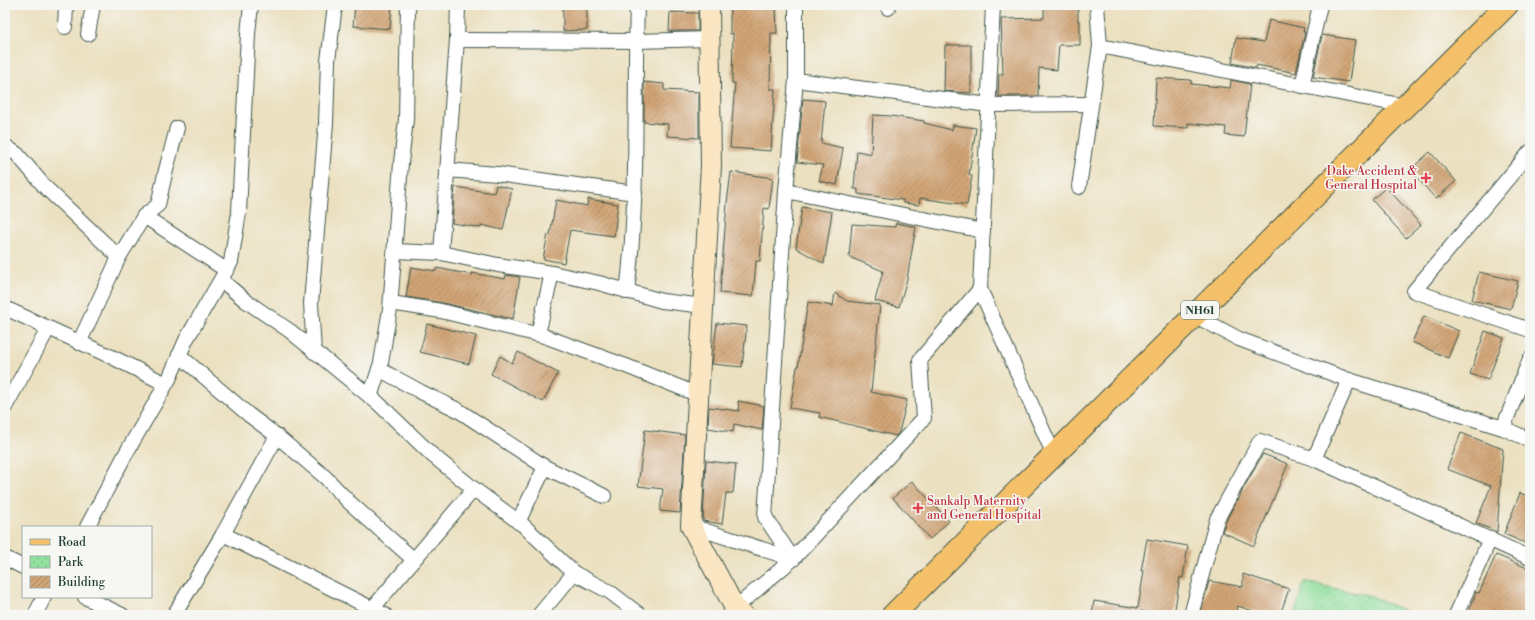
<svg xmlns="http://www.w3.org/2000/svg" width="1535" height="620" viewBox="0 0 1535 620" font-family="'Libre Bodoni',serif">
  <style>
    .park { fill: url(#park-dots); stroke: #588e6a }
    .building { fill: url(#building-hatch) }
    .lines { fill: none; stroke-linecap: round; stroke-linejoin: round }
    .street-casing { stroke: #3e5549; stroke-width: 16 }
    .secondary-casing { stroke: #3e5549; stroke-width: 22 }
    .primary-casing { stroke: #3e5549; stroke-width: 24 }
    .street { stroke: #fff; stroke-width: 14 }
    .secondary { stroke: #fbe6c3; stroke-width: 20 }
    .primary { stroke: #f4c16a; stroke-width: 22 }
    .health-dot { fill: #e0444e; stroke: #f6f6f2; stroke-width: 1.5 }
    .labels { text-anchor: middle; stroke-width: 3; stroke-linejoin: round; paint-order: stroke }
    .shield { fill: #f6f6f2; stroke: #60746d; stroke-width: 1 }
    .shield-label { font-size: 11px; font-weight: bold; fill: #1f3d34 }
    .health-label { font-size: 12px; fill: #be3a42; stroke: #f6f6f2; text-anchor: end }
  </style>
  <defs>
    <pattern id="park-dots" width="8" height="8" patternUnits="userSpaceOnUse"><rect width="8" height="8" fill="#92e09f"/><path d="M2 2h.1M6 6h.1" fill="none" stroke="#7dc18a" stroke-width="1.8" stroke-linecap="round"/></pattern>
    <pattern id="building-hatch" width="6" height="6" patternUnits="userSpaceOnUse"><rect width="6" height="6" fill="#d1a476"/><path d="M-1 1l2-2M0 6l6-6M5 7l2-2" fill="none" stroke="#a98762"/></pattern>
  </defs>
  <rect width="100%" height="100%" fill="#f6f6f2"/>
  <filter id="ink" filterUnits="userSpaceOnUse"><feTurbulence type="fractalNoise" baseFrequency=".025" numOctaves="2"/><feDisplacementMap in="SourceGraphic" scale="8" xChannelSelector="R" yChannelSelector="G"/><feConvolveMatrix kernelMatrix="1 2 1 2 8 2 1 2 1" color-interpolation-filters="sRGB"/></filter>
  <filter id="wash" filterUnits="userSpaceOnUse"><feTurbulence type="fractalNoise" baseFrequency=".012" numOctaves="4" result="noise"/><feDisplacementMap in="SourceGraphic" scale="16" xChannelSelector="R" yChannelSelector="G"/><feGaussianBlur stdDeviation="0.9" result="paint"/><feColorMatrix in="noise" values="0 0 0 0 0 0 0 0 0 0 0 0 0 0 0 0 0 1.4 0 .05"/><feComposite in="paint" operator="in"/></filter>
  <g filter="url(#wash)">
    <rect width="100%" height="100%" fill="#ebe0bf"/>
    <polygon class="park" points="1304,582 1371,596 1414,615 1294,615"/>
    <g id="blocks">
      <g class="building">
        <polygon points="355,5 392,5 390,29 353,26"/>
        <polygon points="563,5 587,5 587,30 563,31"/>
        <polygon points="730,5 776,5 777,33 771,33 770,89 775,89 771,151 730,148 735,83 732,83 733,33 730,34"/>
        <polygon points="1044,5 1078,5 1078,22 1080,22 1080,45 1059,45 1057,70 1039,68 1038,96 998,96 999,74 1003,74 1001,19 1044,18"/>
        <polygon points="670,12 698,13 698,31 669,31"/>
        <polygon points="1269,20 1304,28 1303,32 1305,32 1296,73 1257,65 1256,68 1232,63 1236,38 1264,42"/>
        <polygon points="1322,35 1355,40 1349,82 1313,77"/>
        <polygon points="945,45 971,45 971,93 944,91"/>
        <polygon points="1156,78 1191,80 1191,84 1230,88 1231,80 1250,84 1244,137 1225,135 1226,127 1188,123 1188,128 1154,126"/>
        <polygon points="644,82 664,84 664,90 699,92 699,138 667,136 668,124 644,122"/>
        <polygon points="803,99 825,101 821,143 843,148 837,185 819,181 823,165 797,162"/>
        <polygon points="873,115 891,116 924,121 924,123 952,130 953,125 976,128 969,175 972,176 967,205 920,198 919,205 903,203 903,200 858,194 858,189 854,189 857,151 871,154"/>
        <polygon points="1430,152 1456,181 1436,199 1410,170"/>
        <polygon points="731,172 773,178 769,209 764,208 760,261 756,261 753,296 720,293 727,203"/>
        <polygon points="496,185 512,189 503,230 481,225 481,228 452,223 455,187 494,193"/>
        <polygon points="1386,187 1421,225 1406,238 1372,200"/>
        <polygon points="588,199 618,204 614,236 570,230 564,263 543,259 548,234 550,235 556,200 587,206"/>
        <polygon points="802,207 832,212 824,264 796,248"/>
        <polygon points="896,223 916,227 907,279 899,307 875,301 883,271 849,257 852,224 895,227"/>
        <polygon points="411,267 436,271 437,268 472,275 472,273 505,279 506,275 520,277 513,319 443,303 406,297"/>
        <polygon points="1479,272 1518,281 1511,309 1472,300"/>
        <polygon points="835,293 847,301 880,305 871,392 907,400 899,432 896,436 819,417 820,413 790,408 797,367 798,367 808,302 833,306"/>
        <polygon points="1424,316 1459,331 1448,358 1412,342"/>
        <polygon points="717,323 747,326 742,367 712,364"/>
        <polygon points="427,324 476,336 469,364 420,352"/>
        <polygon points="1485,331 1504,338 1488,380 1470,374"/>
        <polygon points="518,352 558,373 543,402 491,374 500,356 512,363"/>
        <polygon points="738,401 764,406 762,430 734,424 733,432 708,428 709,407 739,411"/>
        <polygon points="645,430 685,435 680,513 660,511 663,489 638,486"/>
        <polygon points="1461,433 1503,449 1497,532 1476,523 1491,486 1447,469"/>
        <polygon points="1263,454 1288,464 1254,546 1222,532 1228,517 1237,500 1238,501 1243,489"/>
        <polygon points="706,461 736,464 733,493 726,493 722,524 703,521"/>
        <polygon points="912,481 949,521 930,539 893,498"/>
        <polygon points="1520,493 1530,497 1530,545 1504,534"/>
        <polygon points="1147,539 1188,546 1183,578 1180,577 1174,615 1161,615 1141,611 1141,615 1092,615 1094,601 1138,608 1144,571 1141,571"/>
        <polygon points="1496,555 1530,569 1530,615 1468,615 1476,592 1479,593"/>
        <polygon points="1243,574 1289,589 1280,615 1265,615 1238,606 1236,615 1200,615 1209,581 1243,587"/>
      </g>
    </g>
  </g>
  <g filter="url(#ink)">
    <use href="#blocks" fill-opacity="0" stroke="#3e5549" stroke-width="1"/>
    <g class="lines">
      <defs>
        <g id="street">
          <polyline points="796,5 796,80 989,105 1091,104"/>
          <polyline points="993,5 980,289 1054,455"/>
          <polyline points="1097,5 1100,46 1405,106"/>
          <polyline points="888,8 888,5"/>
          <polyline points="65,27 66,5"/>
          <polyline points="88,34 93,5"/>
          <polyline points="457,40 636,41 709,39"/>
          <polyline points="1302,86 1320,5"/>
          <polyline points="5,146 17,154 45,187 119,257"/>
          <polyline points="1530,152 1414,291 1530,330"/>
          <polyline points="447,170 497,174 635,193"/>
          <polyline points="1079,187 1100,46"/>
          <polyline points="786,191 983,231"/>
          <polyline points="144,216 226,270"/>
          <polyline points="395,251 441,253 498,265 552,273 599,283 662,301 704,306"/>
          <polyline points="441,253 457,40 458,5"/>
          <polyline points="221,280 246,301 290,331 378,403 431,454 474,489 523,525 574,573 610,592 640,615"/>
          <path d="M627,292C639,196 634,101 637,5"/>
          <polyline points="391,303 441,311 544,336 626,366 699,395"/>
          <polyline points="5,308 114,358 166,384"/>
          <polyline points="1194,315 1239,339 1349,380 1503,428 1530,440"/>
          <polyline points="538,334 552,273"/>
          <polyline points="79,343 119,257 144,216 158,205 165,174 177,128"/>
          <polyline points="314,352 311,303 326,123 328,61 335,5"/>
          <polyline points="179,355 249,415 277,436 325,477 349,502 413,559"/>
          <polyline points="379,369 421,392 458,410 545,467 604,496"/>
          <polyline points="1349,380 1314,459 1530,558"/>
          <polyline points="370,397 381,363 390,309 401,163 406,119 408,5"/>
          <polyline points="5,407 48,329"/>
          <polyline points="1503,428 1530,359"/>
          <polyline points="518,522 545,467"/>
          <polyline points="691,526 793,559"/>
          <polyline points="87,527 125,455 169,379 186,340 231,262 239,212 248,34 251,5"/>
          <polyline points="223,534 385,615"/>
          <polyline points="5,558 23,567"/>
          <polyline points="793,559 765,517 786,191 796,80"/>
          <polyline points="85,597 122,615"/>
          <polyline points="372,609 474,489"/>
          <polyline points="730,614 735,608 793,559 924,418 920,360 980,289"/>
          <polyline points="35,615 44,597"/>
          <polyline points="174,615 223,534 277,436"/>
          <polyline points="539,615 574,573"/>
          <polyline points="1191,615 1217,519 1260,441 1314,459"/>
          <polyline points="1456,615 1490,539"/>
        </g>
        <polyline id="secondary" points="709,5 711,165 691,526 735,608 743,615"/>
        <polyline id="primary" points="893,615 1507,5"/>
      </defs>
      <use href="#street" class="street-casing"/>
      <use href="#secondary" class="secondary-casing"/>
      <use href="#primary" class="primary-casing"/>
      <use href="#street" class="street"/>
      <use href="#secondary" class="secondary"/>
      <use href="#primary" class="primary"/>
    </g>
  </g>
  <g class="health-dot">
    <path d="M1424 172h4v4h4v4h-4v4h-4v-4h-4v-4h4z"/>
    <path d="M916 502h4v4h4v4h-4v4h-4v-4h-4v-4h4z"/>
  </g>
  <g class="labels">
    <rect class="shield" x="1181" y="301" width="38" height="18" rx="3"/>
    <g class="shield-label">
      <text x="1200" y="314">NH61</text>
    </g>
    <g class="health-label">
      <text x="1417" y="175">Dake Accident &amp;<tspan x="1417" dy="14">General Hospital</tspan></text>
      <text x="927" y="505" text-anchor="start">Sankalp Maternity<tspan x="927" dy="14">and General Hospital</tspan></text>
    </g>
  </g>
  <rect width="1535" height="620" fill="none" stroke="#f6f6f2" stroke-width="20"/>
  <rect x="22" y="526" width="130" height="72" fill="#f6f6f2" stroke="#a0aca6"/>
  <rect x="30" y="539" width="20" height="6" fill="#f4c16a" stroke="#a0aca6"/>
  <text x="58" y="546" font-size="12" fill="#1f3d34">Road</text>
  <rect x="30" y="556" width="20" height="12" fill="url(#park-dots)" stroke="#a0aca6"/>
  <text x="58" y="566" font-size="12" fill="#1f3d34">Park</text>
  <rect x="30" y="576" width="20" height="12" fill="url(#building-hatch)" stroke="#a0aca6"/>
  <text x="58" y="586" font-size="12" fill="#1f3d34">Building</text>
</svg>
